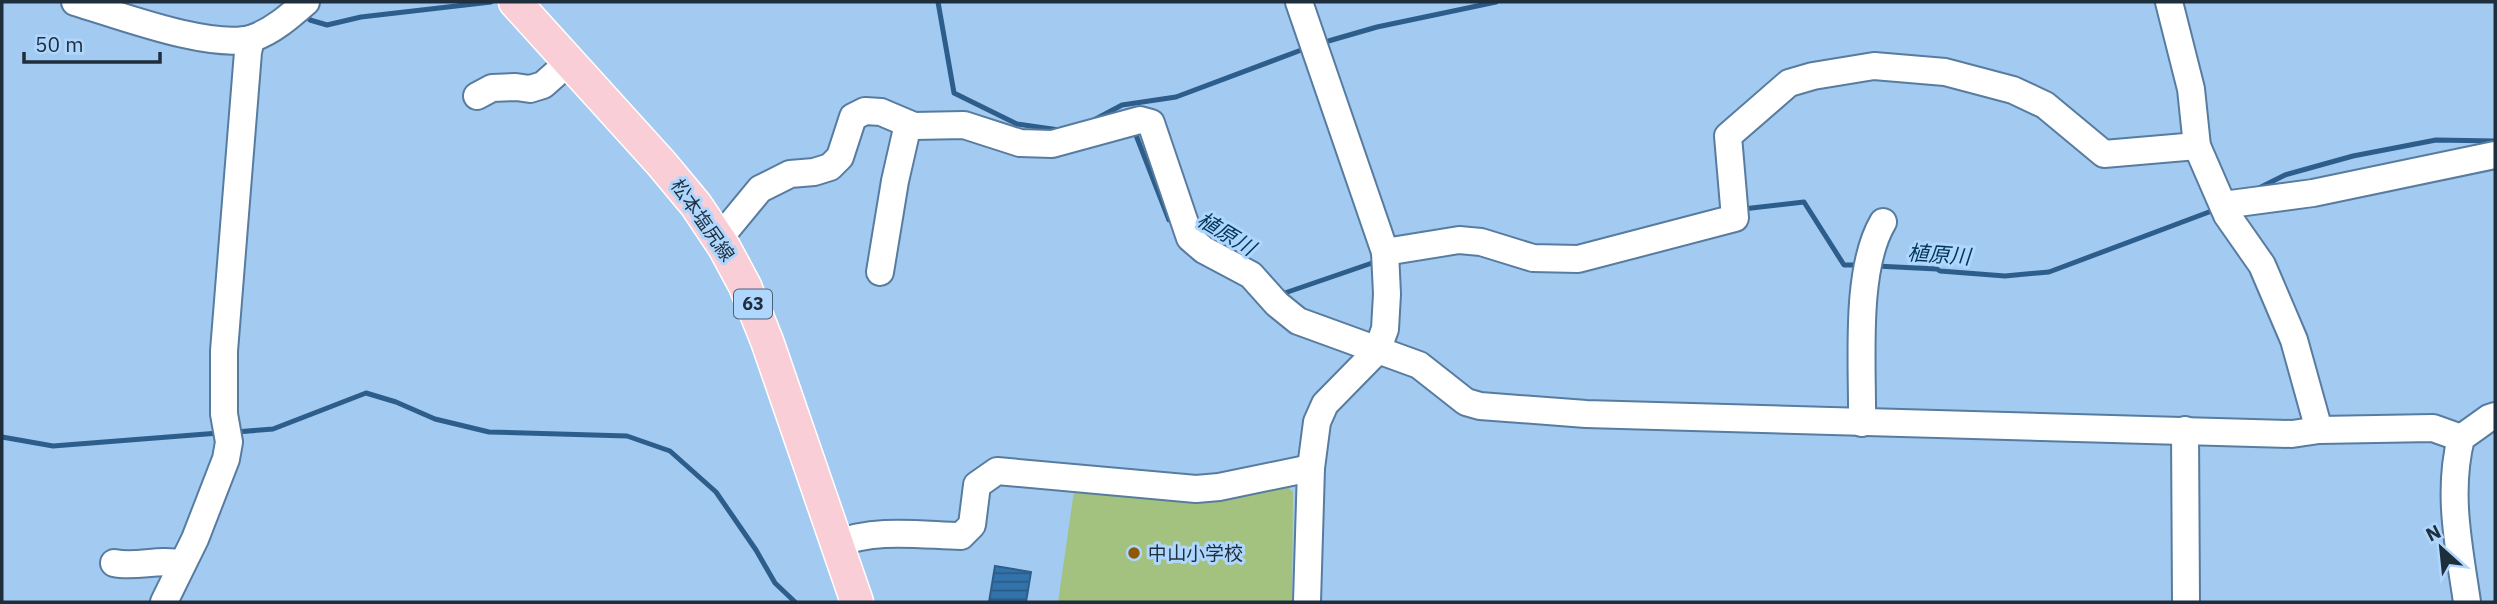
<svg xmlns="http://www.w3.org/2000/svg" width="2497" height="604" viewBox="0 0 2497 604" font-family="'IBM Plex Sans','Noto Sans JP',sans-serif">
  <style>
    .park { fill: #a4c27f }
    .water { fill: url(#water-rules); stroke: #2d5e8b; stroke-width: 2 }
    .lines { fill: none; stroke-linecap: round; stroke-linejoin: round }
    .stream { stroke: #2d5e8b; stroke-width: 5 }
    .minor-casing { stroke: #577c9f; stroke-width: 30 }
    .major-casing { stroke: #fff; stroke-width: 35 }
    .minor { stroke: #fff; stroke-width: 26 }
    .major { stroke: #faced6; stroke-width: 32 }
    .poi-dot { fill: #8e580a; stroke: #afd7fe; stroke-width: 2.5 }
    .labels { text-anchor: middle; stroke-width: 6; stroke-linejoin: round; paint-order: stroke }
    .shield { fill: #afd7fe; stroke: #4a6177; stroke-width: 2 }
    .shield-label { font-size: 18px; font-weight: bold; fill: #1f2e3d }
    .street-label { font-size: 19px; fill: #1f2e3d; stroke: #afd7fe }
    .poi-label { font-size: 19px; fill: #1f2e3d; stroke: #afd7fe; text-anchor: start }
    .water-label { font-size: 21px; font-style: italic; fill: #03365c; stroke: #afd7fe }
  </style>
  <defs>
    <pattern id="water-rules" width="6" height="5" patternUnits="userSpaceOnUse" patternTransform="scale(1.75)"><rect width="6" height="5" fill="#3373ac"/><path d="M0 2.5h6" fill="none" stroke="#285a86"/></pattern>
  </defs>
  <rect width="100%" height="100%" fill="#a3caf1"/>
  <polygon class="park" points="1285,484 1293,492 1292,602 1058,602 1074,491 1199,503"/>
  <polygon class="water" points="995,566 1031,572 1026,602 989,602"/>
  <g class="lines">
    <g class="stream">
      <polyline points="938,2 954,93 1017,124 1059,130"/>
      <polyline points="305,13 310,20 327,25 361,17 491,2"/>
      <polyline points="1325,42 1377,27 1496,2"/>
      <polyline points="1092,121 1122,105 1176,97 1304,49"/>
      <polyline points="1134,130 1169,220 1175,222"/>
      <polyline points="2257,189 2285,175 2353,156 2436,140 2495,141"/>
      <polyline points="1743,209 1804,202 1844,265 1859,265"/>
      <polyline points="1876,266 1937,269 1940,271 2005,276 2049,272 2217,209"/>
      <polyline points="1279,295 1375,262"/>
      <polyline points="236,432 273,429 366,393 396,402 435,419 489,432 627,436 670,451 716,492 756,550 775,583 795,602"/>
      <polyline points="2,437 53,446 219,433"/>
    </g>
    <defs>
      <g id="minor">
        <path d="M75,2C116,14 213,51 253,38C273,31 290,16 306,2"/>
        <polyline points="1299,2 1385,252 1387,294 1385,329 1377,351 1325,404 1317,422 1311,468 1307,602"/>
        <polyline points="2169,2 2191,89 2197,146 2227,215 2262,265 2294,340 2319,430"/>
        <polyline points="477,96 492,88 516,87 530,89 543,85 569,62"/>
        <polyline points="2223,205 2313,193 2495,155"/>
        <polyline points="718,237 727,229 760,189 790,174 814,172 830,167 840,157 853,117 865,111 881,112 914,126 964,125 1020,143 1052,144 1140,120 1151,123 1190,238 1204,250 1251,275 1277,304 1298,321 1419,365 1466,402 1480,406 1586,414 2292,434 2319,430 2433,428 2461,438"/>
        <polyline points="1385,252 1459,240 1481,242 1533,258 1578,259 1735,218 1728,136 1789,83 1813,76 1874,66 1945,72 2013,90 2045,105 2104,154 2197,146"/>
        <polyline points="880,272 895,181 908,124"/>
        <path d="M1862,423C1863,367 1854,271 1883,222"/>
        <polyline points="2185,430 2186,602"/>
        <path d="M836,544C875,528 920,535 961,536L972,525L977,485L997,471L1196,489L1219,487L1311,468"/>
        <path d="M114,563C137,568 159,558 182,564"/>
        <polyline points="164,602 195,539 226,459 229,442 224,414 224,351 248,52 251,39"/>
        <path d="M2467,602C2459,547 2447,493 2461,438L2489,418L2495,416"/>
      </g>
      <polyline id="major" points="515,2 661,163 696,205 724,247 745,286 767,341 857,602"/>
    </defs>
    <use href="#minor" class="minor-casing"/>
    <use href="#major" class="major-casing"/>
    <use href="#minor" class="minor"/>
    <use href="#major" class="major"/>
  </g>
  <circle class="poi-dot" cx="1134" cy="553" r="7"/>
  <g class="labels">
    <rect class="shield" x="734" y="289.5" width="38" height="29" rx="5"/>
    <g class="shield-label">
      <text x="753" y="310">63</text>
    </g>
    <g class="street-label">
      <text transform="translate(703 220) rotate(55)" y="7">松本塩尻線</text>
    </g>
    <g class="poi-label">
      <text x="1148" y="560">中山小学校</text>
    </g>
    <g class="water-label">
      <text transform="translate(1226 234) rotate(31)" y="7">植原川</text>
      <text transform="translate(1939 255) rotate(4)" y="7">植原川</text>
    </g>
  </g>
  <rect width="2497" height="604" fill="none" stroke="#1f2e3d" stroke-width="7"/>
  <g transform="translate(2441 548) rotate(333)" stroke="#afd7fe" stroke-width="5" paint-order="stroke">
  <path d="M0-5L12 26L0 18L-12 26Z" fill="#1f2e3d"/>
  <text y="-10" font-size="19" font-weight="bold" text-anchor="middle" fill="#1f2e3d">N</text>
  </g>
  <path d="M24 52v10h136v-10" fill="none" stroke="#1f2e3d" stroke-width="3.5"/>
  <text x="35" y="52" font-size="21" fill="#1f2e3d" stroke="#afd7fe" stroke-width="5" paint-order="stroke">50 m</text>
</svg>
